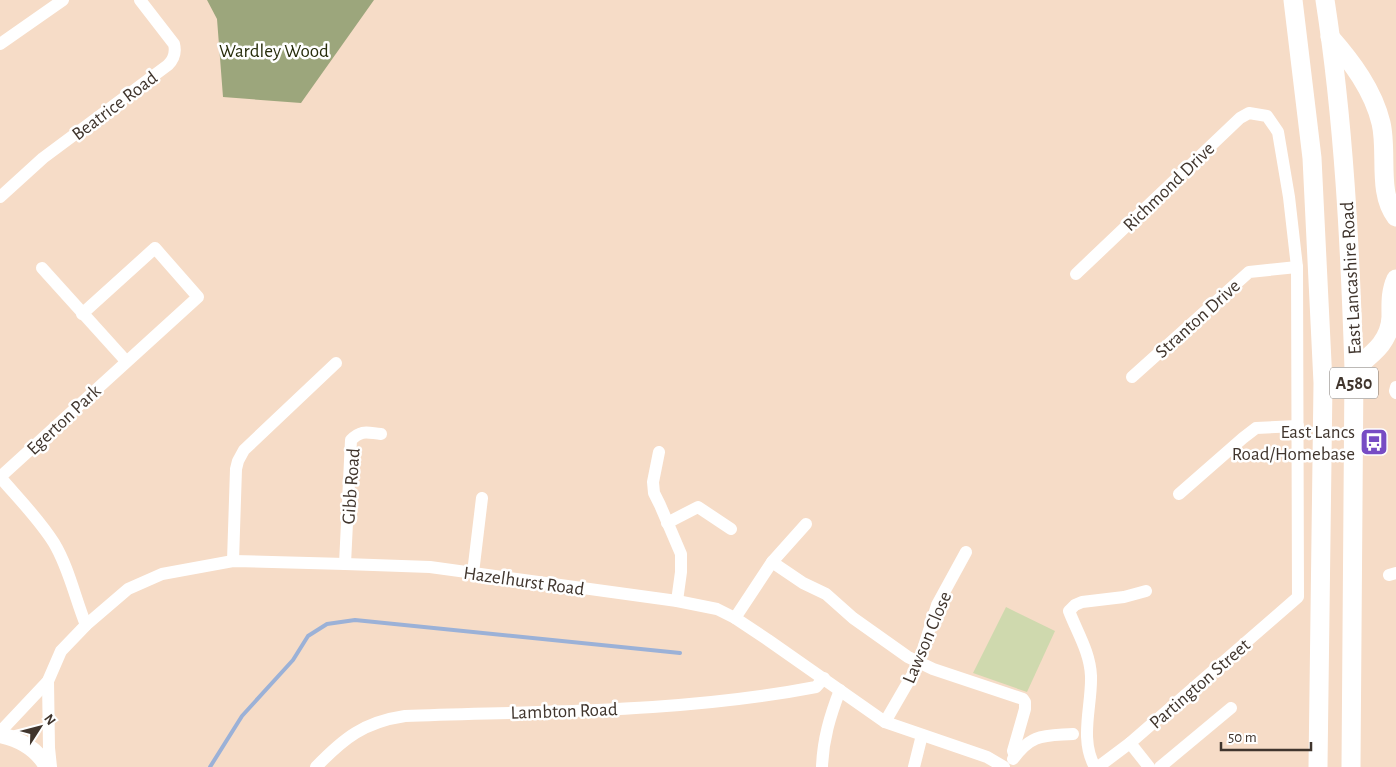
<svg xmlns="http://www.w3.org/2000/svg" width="1396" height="767" viewBox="0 0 1396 767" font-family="'Alegreya Sans',sans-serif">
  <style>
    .green { fill: #cfd9ae }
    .forest { fill: #9ca67c }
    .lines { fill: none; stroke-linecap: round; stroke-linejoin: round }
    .stream { stroke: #9bb1d7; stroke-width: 4 }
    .minor { stroke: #fff; stroke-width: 12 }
    .major { stroke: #fff; stroke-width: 16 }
    .highway { stroke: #fff; stroke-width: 19 }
    .labels { text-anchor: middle; stroke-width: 5; stroke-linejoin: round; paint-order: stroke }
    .shield { fill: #fff; stroke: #79726c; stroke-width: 1 }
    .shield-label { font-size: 18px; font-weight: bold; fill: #40352d }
    .park-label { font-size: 19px; fill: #272d0b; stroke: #fff }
    .street-label { font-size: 19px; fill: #40352d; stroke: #fff }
    .poi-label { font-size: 19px; fill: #40352d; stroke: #fff; text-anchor: end }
  </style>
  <rect width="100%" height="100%" fill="#f6dcc7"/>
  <polygon class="green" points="1006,607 1055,631 1027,692 973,673"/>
  <polygon class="forest" points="207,0 374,0 301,103 223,97 217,19"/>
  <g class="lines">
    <polyline class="stream" points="210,767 242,716 293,660 308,636 327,624 355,620 680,653"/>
    <g class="minor">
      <polyline points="0,44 63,0"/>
      <path d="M0,197L43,158L168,65C174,59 176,52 174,44L140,0"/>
      <polyline points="42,268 126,361"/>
      <polyline points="1076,274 1240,118 1249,113 1267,116 1278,132 1289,197 1297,267 1298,597 1130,743 1098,767"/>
      <polyline points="1132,377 1249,272 1297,267"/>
      <polyline points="1396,387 1395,391 1396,393"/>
      <polyline points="659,452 653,482 654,493 660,505 681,554 681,572 677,601"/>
      <polyline points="0,477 198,297 155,248 82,314"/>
      <path d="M0,477C18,498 39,519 54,543C69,568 75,598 86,625"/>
      <polyline points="1179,494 1243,438 1256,428 1298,426"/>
      <polyline points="667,523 698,507 731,529"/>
      <polyline points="233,561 236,469 238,461 244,450 336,363"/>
      <polyline points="772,562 803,583 826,594 853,618 908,657 933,669 1023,699 1025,702 1025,709 1013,751 1015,756"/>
      <path d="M345,564L351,440C362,429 368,433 381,434"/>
      <polyline points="473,573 482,498"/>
      <polyline points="1389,575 1396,573"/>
      <polyline points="735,618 772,562 806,524"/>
      <polyline points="48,681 49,748 51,767"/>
      <polyline points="885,722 918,665 937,605 966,552"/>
      <polyline points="0,732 48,681 61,651 86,625 128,589 162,574 233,561 345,564 430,567 677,601 717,609 735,618 768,640 885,722 987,757 1004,767"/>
      <polyline points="1130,743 1149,767"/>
      <path d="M1013,759C1032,733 1044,736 1073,734"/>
      <path d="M316,767C344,738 364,722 405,716C542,711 681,713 816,687L824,678"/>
      <path d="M822,767C823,739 830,716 840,690"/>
      <polyline points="914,767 922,735"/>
      <path d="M1095,767C1079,739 1092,706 1091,676C1090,652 1077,632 1069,611L1075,605L1082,602L1124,597L1146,591"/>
      <polyline points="1160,767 1231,708"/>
    </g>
    <path class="major" d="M0,735C19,739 37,749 47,767"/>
    <g class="highway">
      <polyline points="1293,0 1312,158 1323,383 1318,767"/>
      <path d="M1325,0C1344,122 1350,246 1354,369L1351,767"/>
      <path d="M1330,37C1352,62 1373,90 1381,123C1388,152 1377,193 1396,217"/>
      <path d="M1354,369C1372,354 1390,342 1391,317C1391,304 1390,292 1396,279"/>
    </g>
  </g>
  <defs>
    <symbol id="bus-square" viewBox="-11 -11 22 22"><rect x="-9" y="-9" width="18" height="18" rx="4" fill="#774cc4" stroke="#fff"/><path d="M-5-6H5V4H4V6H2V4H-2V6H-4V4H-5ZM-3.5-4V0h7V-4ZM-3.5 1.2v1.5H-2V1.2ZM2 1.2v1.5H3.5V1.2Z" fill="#fff"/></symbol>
  </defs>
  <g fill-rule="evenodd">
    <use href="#bus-square" x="1358" y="426" width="32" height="32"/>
  </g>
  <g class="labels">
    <rect class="shield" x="1330" y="367.5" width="48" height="31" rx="4"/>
    <g class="shield-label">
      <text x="1354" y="389">A580</text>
    </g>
    <g class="park-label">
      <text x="274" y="57">Wardley Wood</text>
    </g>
    <g class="street-label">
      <text transform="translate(114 105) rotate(-37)" y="7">Beatrice Road</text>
      <text transform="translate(1168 186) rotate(-44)" y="7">Richmond Drive</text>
      <text transform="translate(1350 278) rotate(-93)" y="7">East Lancashire Road</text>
      <text transform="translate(1197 318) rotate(-42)" y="7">Stranton Drive</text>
      <text transform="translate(63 419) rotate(-43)" y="7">Egerton Park</text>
      <text transform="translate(350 486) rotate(-86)" y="7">Gibb Road</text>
      <text transform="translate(524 580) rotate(8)" y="7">Hazelhurst Road</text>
      <text transform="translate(926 637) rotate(-67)" y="7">Lawson Close</text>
      <text transform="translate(1199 683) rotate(-41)" y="7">Partington Street</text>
      <text transform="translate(564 710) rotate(-2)" y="7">Lambton Road</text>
    </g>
    <g class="poi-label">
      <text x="1355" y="438">East Lancs<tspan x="1355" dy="22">Road/Homebase</tspan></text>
    </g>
  </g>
  <g transform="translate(40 727) rotate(54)" stroke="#ffffff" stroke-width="4" paint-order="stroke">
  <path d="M0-4L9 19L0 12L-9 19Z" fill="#40352d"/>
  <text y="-8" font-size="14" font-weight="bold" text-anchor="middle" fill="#40352d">N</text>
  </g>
  <path d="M1221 742v8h90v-8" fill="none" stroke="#40352d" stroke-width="2.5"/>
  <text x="1228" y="742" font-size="15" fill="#40352d" stroke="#ffffff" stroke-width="4" paint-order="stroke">50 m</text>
</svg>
